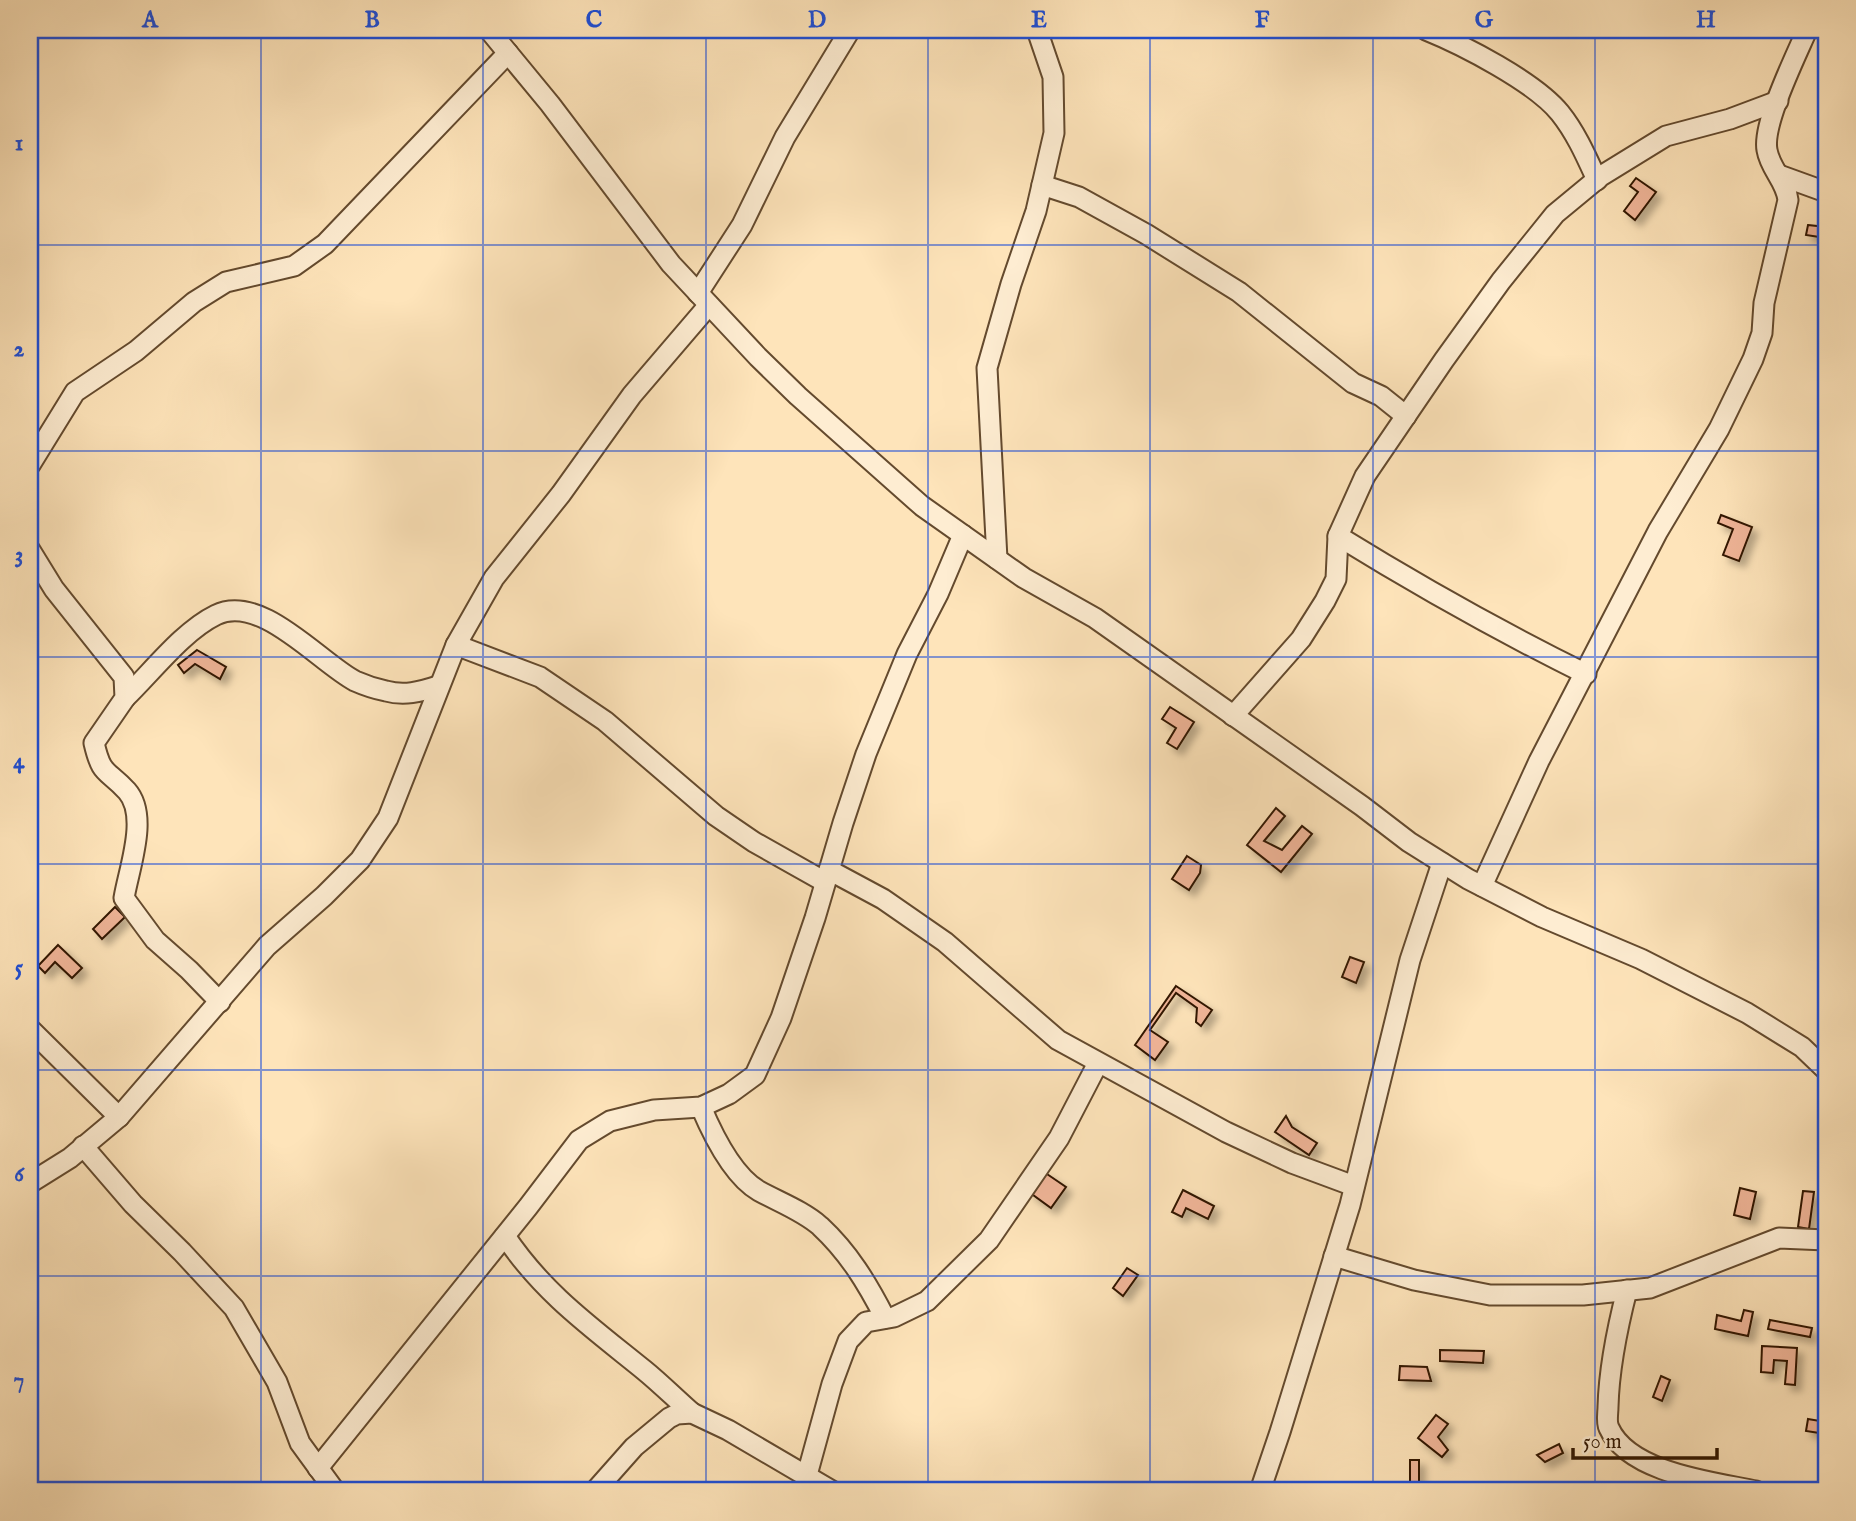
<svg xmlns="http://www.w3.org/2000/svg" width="1856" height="1521" viewBox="0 0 1856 1521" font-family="'IM FELL English',serif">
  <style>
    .building { fill: #f0b598; stroke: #311600; stroke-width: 2; filter: url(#shadow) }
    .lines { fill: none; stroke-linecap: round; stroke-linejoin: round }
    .minor-casing { stroke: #644a2e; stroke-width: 23 }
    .minor { stroke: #feedd2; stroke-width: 19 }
    .grid { fill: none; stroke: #1d4ed8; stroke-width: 2; stroke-opacity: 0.55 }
    .neatline { fill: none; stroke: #1d4ed8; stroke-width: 2.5 }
    .grid-label { font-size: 23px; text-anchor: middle; font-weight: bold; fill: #1d4ed8 }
  </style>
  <defs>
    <filter id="shadow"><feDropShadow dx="6" dy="6" stdDeviation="3.5" flood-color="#0004"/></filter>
  </defs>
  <rect width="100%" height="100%" fill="#fee4ba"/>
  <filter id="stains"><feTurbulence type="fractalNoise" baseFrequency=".00286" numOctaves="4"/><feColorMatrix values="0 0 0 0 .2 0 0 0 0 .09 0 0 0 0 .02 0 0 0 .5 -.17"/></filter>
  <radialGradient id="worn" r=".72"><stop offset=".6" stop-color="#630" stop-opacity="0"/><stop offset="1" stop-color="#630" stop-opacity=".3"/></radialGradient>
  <g class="building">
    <polygon points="1636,178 1656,192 1635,220 1624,211 1638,192 1630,186"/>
    <polygon points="1808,225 1826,227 1826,238 1806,235"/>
    <polygon points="1721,515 1752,527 1739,561 1723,555 1733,529 1718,523"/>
    <polygon points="197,650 226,667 220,679 195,664 184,673 178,665"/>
    <polygon points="1170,707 1194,722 1177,749 1167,743 1176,728 1162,719"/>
    <polygon points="1276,808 1285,816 1264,841 1282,850 1302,826 1312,834 1281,872 1247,845"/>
    <polygon points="1187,856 1201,865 1200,873 1189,890 1172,879"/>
    <polygon points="115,907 125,917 102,939 93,929"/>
    <polygon points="58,945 82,968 72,978 55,962 45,973 38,966"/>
    <polygon points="1350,957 1364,962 1356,983 1342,977"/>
    <polygon points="1176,986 1212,1010 1201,1026 1196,1022 1197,1008 1176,993 1150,1030 1168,1042 1155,1060 1135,1045"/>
    <polygon points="1286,1116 1292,1127 1317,1143 1309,1155 1275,1132"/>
    <polygon points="1044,1172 1066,1187 1051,1208 1029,1192"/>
    <polygon points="1740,1188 1756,1192 1750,1219 1734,1215"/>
    <polygon points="1183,1190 1214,1206 1208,1219 1186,1208 1182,1217 1172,1212"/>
    <polygon points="1803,1191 1814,1192 1809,1229 1798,1227"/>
    <polygon points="1825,1250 1826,1250 1826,1282 1823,1282"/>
    <polygon points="1127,1268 1138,1275 1123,1296 1113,1288"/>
    <polygon points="1744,1310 1753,1312 1748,1336 1715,1329 1717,1315 1741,1321"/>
    <polygon points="1770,1320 1812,1328 1810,1337 1768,1329"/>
    <polygon points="1762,1346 1797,1348 1795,1385 1785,1384 1787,1361 1774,1360 1773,1373 1761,1372"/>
    <polygon points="1440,1350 1484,1351 1483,1363 1440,1361"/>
    <polygon points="1400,1366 1427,1367 1431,1381 1399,1380"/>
    <polygon points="1661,1376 1670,1380 1662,1401 1653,1397"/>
    <polygon points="1436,1415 1448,1424 1438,1437 1448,1450 1442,1457 1418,1438"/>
    <polygon points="1808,1419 1826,1422 1826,1434 1806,1431"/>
    <polygon points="1559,1444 1563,1453 1545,1462 1537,1455"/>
    <rect x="1410" y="1460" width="9" height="25"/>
  </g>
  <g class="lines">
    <defs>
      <g id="minor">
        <polyline points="489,30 550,104 671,264 758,357 798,396 922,506 1024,578 1095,618 1362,806 1409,842 1468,879 1542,917 1641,959 1747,1013 1802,1047 1826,1070"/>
        <path d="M1426,30C1463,45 1535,82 1560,113C1576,133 1586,156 1597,180"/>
        <polyline points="1779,175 1826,192"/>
        <polyline points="1042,185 1079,197 1146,234 1239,292 1353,383 1381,396 1406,416"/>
        <polyline points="698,293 742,225 785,137 850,30"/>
        <polyline points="30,465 75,392 136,351 194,302 226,282 294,266 325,244 508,53"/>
        <path d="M1338,536C1419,586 1501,632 1586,674"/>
        <path d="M30,550L54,589L124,677L125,698L94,743C102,777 106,768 127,791C149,816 129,868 124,898L155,940L189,970L220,1002"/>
        <polyline points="997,559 987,368 1011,284 1036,211 1054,133 1053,77 1037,30"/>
        <polyline points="456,645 540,677 605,721 716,816 754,842 825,882"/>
        <path d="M125,698C152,672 183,631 216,615C261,593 319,662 355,681C364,685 376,689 386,691C404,696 420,692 438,686"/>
        <polyline points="1233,716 1301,639 1325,601 1336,579 1338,536 1365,476 1444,360 1501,281 1555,214 1601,176 1666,136 1730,119 1778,101"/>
        <polyline points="829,870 883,899 945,942 1058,1040 1226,1132 1292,1163 1354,1186"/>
        <path d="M1482,886L1539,761L1658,531L1719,429L1753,359L1762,333L1764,303L1788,200C1786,181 1770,169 1767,150C1762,124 1796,56 1807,30"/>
        <polyline points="30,1029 119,1117"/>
        <path d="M701,1107C712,1133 733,1176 759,1191C779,1202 803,1211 820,1226C849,1253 867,1283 885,1318"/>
        <polyline points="83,1146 133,1204 182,1252 234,1308 277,1382 300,1443 335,1491"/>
        <polyline points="30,1183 70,1158 119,1117 267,946 324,896 360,860 388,818 456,645 494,578 561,494 632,395 709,305"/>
        <path d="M505,1236C543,1293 591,1327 644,1370C660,1383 676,1399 692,1413"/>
        <polyline points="1334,1256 1414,1280 1490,1295 1583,1295 1650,1288 1779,1238 1826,1240"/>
        <path d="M1627,1290C1617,1329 1609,1367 1608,1407C1608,1413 1606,1422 1609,1428C1629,1473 1713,1482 1756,1491"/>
        <polyline points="318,1468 528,1207 579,1140 610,1121 654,1110 701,1107 729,1094 755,1075 781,1018 815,918 843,823 866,754 907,654 938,594 963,535"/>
        <polyline points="807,1475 832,1384 848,1341 866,1322 894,1317 927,1301 989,1240 1059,1138 1098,1063"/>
        <polyline points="595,1491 634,1447 669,1418 677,1414 692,1413 728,1430 832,1491"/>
        <polyline points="1260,1491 1280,1432 1350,1205 1410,960 1442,863"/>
      </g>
    </defs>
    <use href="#minor" class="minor-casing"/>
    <use href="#minor" class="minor"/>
  </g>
  <path class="grid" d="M261,30V1491M483,30V1491M706,30V1491M928,30V1491M1150,30V1491M1373,30V1491M1595,30V1491M30,245H1826M30,451H1826M30,657H1826M30,864H1826M30,1070H1826M30,1276H1826"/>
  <rect width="1856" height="1521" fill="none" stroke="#fee4ba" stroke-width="77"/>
  <path d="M1573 1448v10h144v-10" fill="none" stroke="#311600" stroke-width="3.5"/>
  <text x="1583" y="1448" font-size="21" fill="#311600" stroke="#feedd2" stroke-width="5" paint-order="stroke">50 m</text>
  <rect x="38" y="38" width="1780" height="1444" class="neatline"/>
  <g class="grid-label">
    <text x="150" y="27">A</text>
    <text x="372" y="27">B</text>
    <text x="594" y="27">C</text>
    <text x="817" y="27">D</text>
    <text x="1039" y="27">E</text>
    <text x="1262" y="27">F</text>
    <text x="1484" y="27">G</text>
    <text x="1706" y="27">H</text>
    <text x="19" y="150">1</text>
    <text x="19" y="356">2</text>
    <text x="19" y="562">3</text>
    <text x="19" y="768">4</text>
    <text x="19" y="975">5</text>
    <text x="19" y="1181">6</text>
    <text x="19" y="1387">7</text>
  </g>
  <rect width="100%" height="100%" filter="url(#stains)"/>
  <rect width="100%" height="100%" fill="url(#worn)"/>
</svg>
